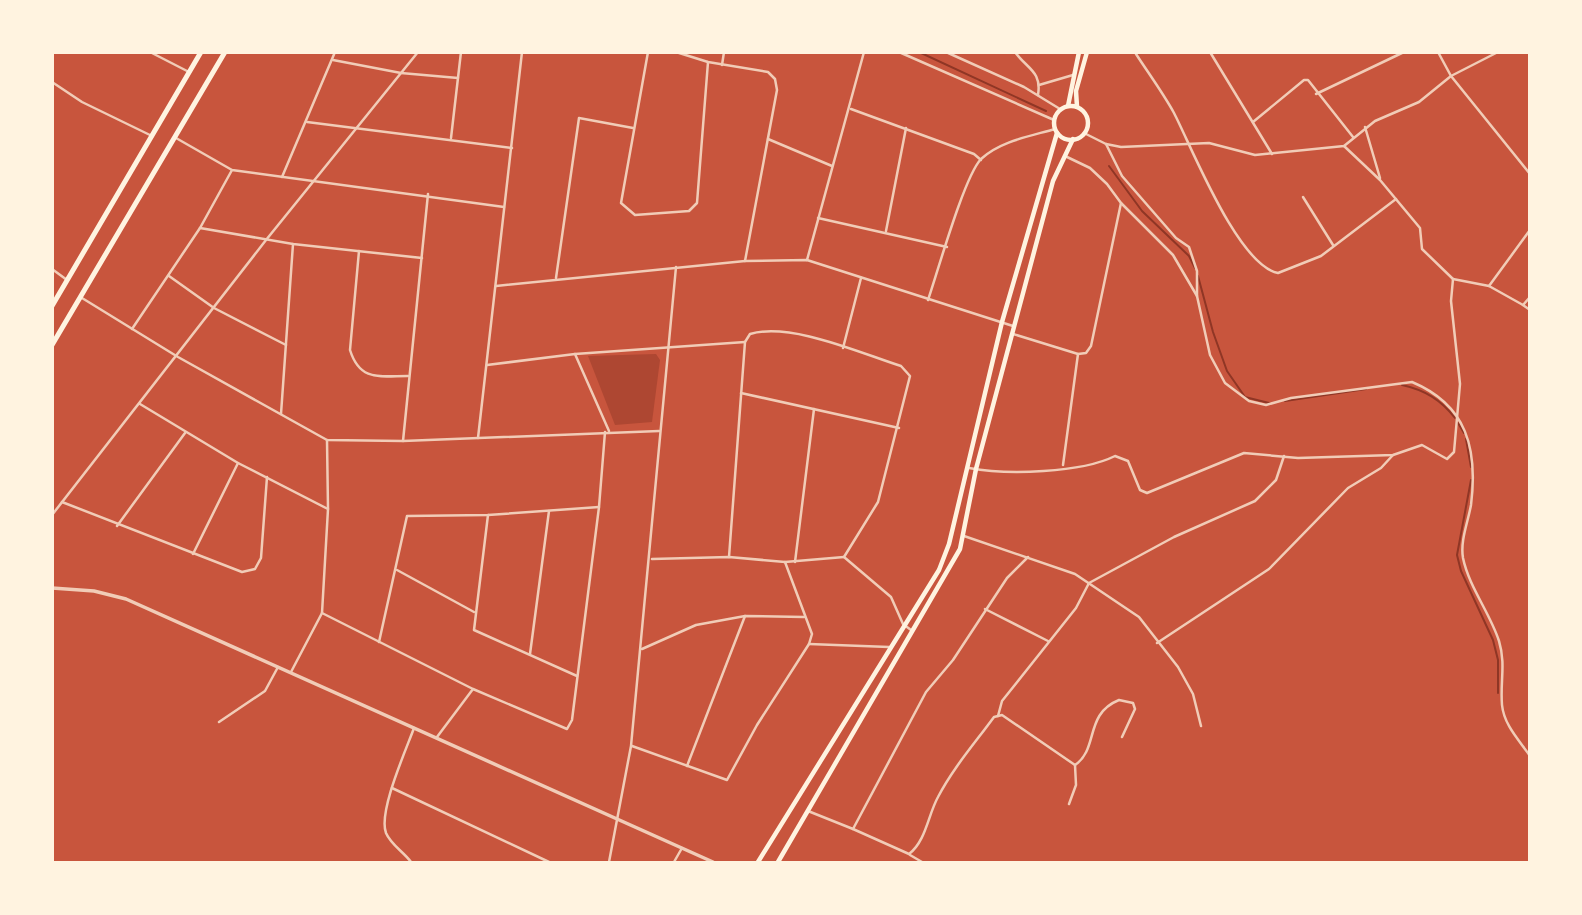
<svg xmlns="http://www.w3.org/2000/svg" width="1582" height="915" viewBox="0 0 1582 915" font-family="Lato,sans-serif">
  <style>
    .green { fill: #ae4732 }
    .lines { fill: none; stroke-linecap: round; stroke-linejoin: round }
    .stream { stroke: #8f3625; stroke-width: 2 }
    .minor { stroke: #f1ccb7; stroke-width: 2.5 }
    .tertiary { stroke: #f1ccb7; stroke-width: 3.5 }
    .secondary { stroke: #fff3e0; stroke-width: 4.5 }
    .primary { stroke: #fff3e0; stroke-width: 5 }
  </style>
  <rect width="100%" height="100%" fill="#c8553d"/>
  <polygon class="green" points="656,354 660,360 652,422 615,425 588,356"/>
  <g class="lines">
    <g class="stream">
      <polyline points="919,52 1046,111"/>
      <polyline points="1109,166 1142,211 1189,256 1195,268"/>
      <polyline points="1198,276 1213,332 1227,371 1245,397 1269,403"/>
      <path d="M1402,385C1425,390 1441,400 1455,418"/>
      <polyline points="1285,401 1366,389"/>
      <polyline points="1458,423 1464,433"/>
      <polyline points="1466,439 1471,467"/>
      <polyline points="1471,480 1457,555 1461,571 1493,640 1498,660 1498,693"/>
    </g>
    <g class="minor">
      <polyline points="150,52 189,72"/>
      <polyline points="648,52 621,203 635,215 689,211 697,203 708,62"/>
      <polyline points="676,52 708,62 768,72 775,79 777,90 745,261"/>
      <polyline points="899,52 1054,120"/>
      <polyline points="946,52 1024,87 1060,109"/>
      <path d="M1015,52C1027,69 1042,71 1038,95"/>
      <polyline points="1210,52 1272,154"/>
      <polyline points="1438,52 1451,76 1530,174"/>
      <path d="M1136,54C1149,74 1163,93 1174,113C1193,150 1238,265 1278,273L1321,256L1396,199"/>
      <polyline points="333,60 401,73 458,78"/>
      <polyline points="722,65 724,52"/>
      <polyline points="52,82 82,102 152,136"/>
      <polyline points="1039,85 1073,75"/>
      <polyline points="1316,94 1404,52"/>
      <polyline points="851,109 974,154 981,160"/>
      <polyline points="307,122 512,148"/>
      <polyline points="1253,122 1304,80 1308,80 1353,137"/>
      <polyline points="1365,127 1380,178"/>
      <polyline points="1084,133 1106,144 1121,147 1209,143 1255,155 1344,146 1375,121 1419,102 1451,76 1498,52"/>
      <polyline points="176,138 232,170 504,207"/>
      <polyline points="451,138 461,52"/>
      <polyline points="768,139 832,166"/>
      <path d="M1106,144L1122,176L1176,238L1189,247L1197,271V296L1210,355L1225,383L1249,401L1266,405L1291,398L1412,382C1467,405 1478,449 1471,505C1468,522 1460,541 1463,558C1469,587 1490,613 1499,641C1506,664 1500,682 1502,705C1504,725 1519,740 1530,756"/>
      <polyline points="1065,156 1090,168 1107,184 1121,203 1173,255 1197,296"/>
      <polyline points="282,177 335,52"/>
      <polyline points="1303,197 1333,245"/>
      <polyline points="818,218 947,247"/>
      <polyline points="200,228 293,244 422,258"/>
      <polyline points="886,231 906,128"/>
      <path d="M359,251L350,350C360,382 380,376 408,376"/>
      <polyline points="807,260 864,52"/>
      <polyline points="52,269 67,280"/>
      <polyline points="169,276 214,308 286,345"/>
      <polyline points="556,278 579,118 633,128"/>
      <polyline points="1453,279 1489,286 1530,230"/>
      <polyline points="496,286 745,261 807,260 1013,326"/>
      <polyline points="1489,286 1523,305"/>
      <polyline points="1530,297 1523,305 1530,310"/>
      <polyline points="82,298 178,357 327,440 403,441 659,431"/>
      <path d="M928,300C938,271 964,177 981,159C1000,141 1031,136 1055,129"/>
      <polyline points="132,329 200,228 232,170"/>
      <polyline points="1013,334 1078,354 1086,353 1091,346 1121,203"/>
      <polyline points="843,348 861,278"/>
      <polyline points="575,354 609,431"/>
      <polyline points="487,365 575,354 745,342"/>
      <polyline points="741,393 899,428"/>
      <polyline points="140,404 238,463 328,509"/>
      <polyline points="281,414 293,244"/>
      <polyline points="478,438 522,52"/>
      <polyline points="403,441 428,194"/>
      <polyline points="1063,465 1078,354"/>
      <path d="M969,468C1007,475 1081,473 1115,456L1128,461L1140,490L1147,493L1244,453L1298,458L1393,455L1422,445L1447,459L1454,452L1460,384L1451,301L1453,279L1422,249L1420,228L1380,180L1344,146"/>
      <polyline points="62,502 242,572 255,569 261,558 267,477"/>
      <polyline points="52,515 266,240 418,52"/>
      <polyline points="488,515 474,630 577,676"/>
      <polyline points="117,526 185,433"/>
      <polyline points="964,536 1075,574 1139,617 1178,667 1193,694 1201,726"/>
      <polyline points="193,554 238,463"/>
      <path d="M729,557L745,342L750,334C791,322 860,353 901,366L910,376L878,502L844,557L891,597L903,624L911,630"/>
      <polyline points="652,559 729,557 785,562 844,557"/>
      <polyline points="795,562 814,409"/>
      <polyline points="397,570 474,612"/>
      <polyline points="985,609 1048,641"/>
      <polyline points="322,613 473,689 567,729 572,720 599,507 605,432"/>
      <polyline points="379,642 407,516 488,515 599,507"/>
      <polyline points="1157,643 1269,569 1348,488 1381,468 1393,455"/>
      <polyline points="809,644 889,647"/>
      <polyline points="642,649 696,625 745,616 804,617"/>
      <polyline points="530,654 549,511"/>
      <polyline points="291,672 322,613 328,509 327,440"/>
      <polyline points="998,716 1002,701 1076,608 1089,583 1174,537 1255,501 1276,480 1284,456"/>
      <polyline points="219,722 265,691 278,667"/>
      <polyline points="437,737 473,689"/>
      <polyline points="632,746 727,780 757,725 809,644 812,634 785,562"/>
      <path d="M1075,765C1099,749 1084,714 1119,700L1133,703L1135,709L1122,737"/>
      <polyline points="687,766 745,616"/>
      <polyline points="392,788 549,862"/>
      <polyline points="808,811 853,829 926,692 953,660 1007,578 1028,557"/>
      <path d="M853,829L909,854C926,841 928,815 938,797C953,768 975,743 994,717L1002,715L1075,765L1076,785L1069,804"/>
      <polyline points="910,855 922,862"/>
      <path d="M411,862C404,852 391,845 386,833C378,812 406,750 414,728"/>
      <polyline points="609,862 631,746 676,267"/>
      <polyline points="674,862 682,848"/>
    </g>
    <polyline class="tertiary" points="52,588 94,591 126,599 713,862"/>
    <g class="secondary">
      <polyline points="1068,106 1079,52"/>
      <circle cx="1071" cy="123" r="17"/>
      <polyline points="1077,107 1076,91 1087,52"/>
      <polyline points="758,862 939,570 949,544 1002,322 1057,133"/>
      <polyline points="778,862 960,549 976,469 1053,181 1073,139"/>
    </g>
    <g class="primary">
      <polyline points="52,306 201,52"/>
      <polyline points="52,345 225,52"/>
    </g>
  </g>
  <rect width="1582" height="915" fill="none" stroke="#fff3e0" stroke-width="108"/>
</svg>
